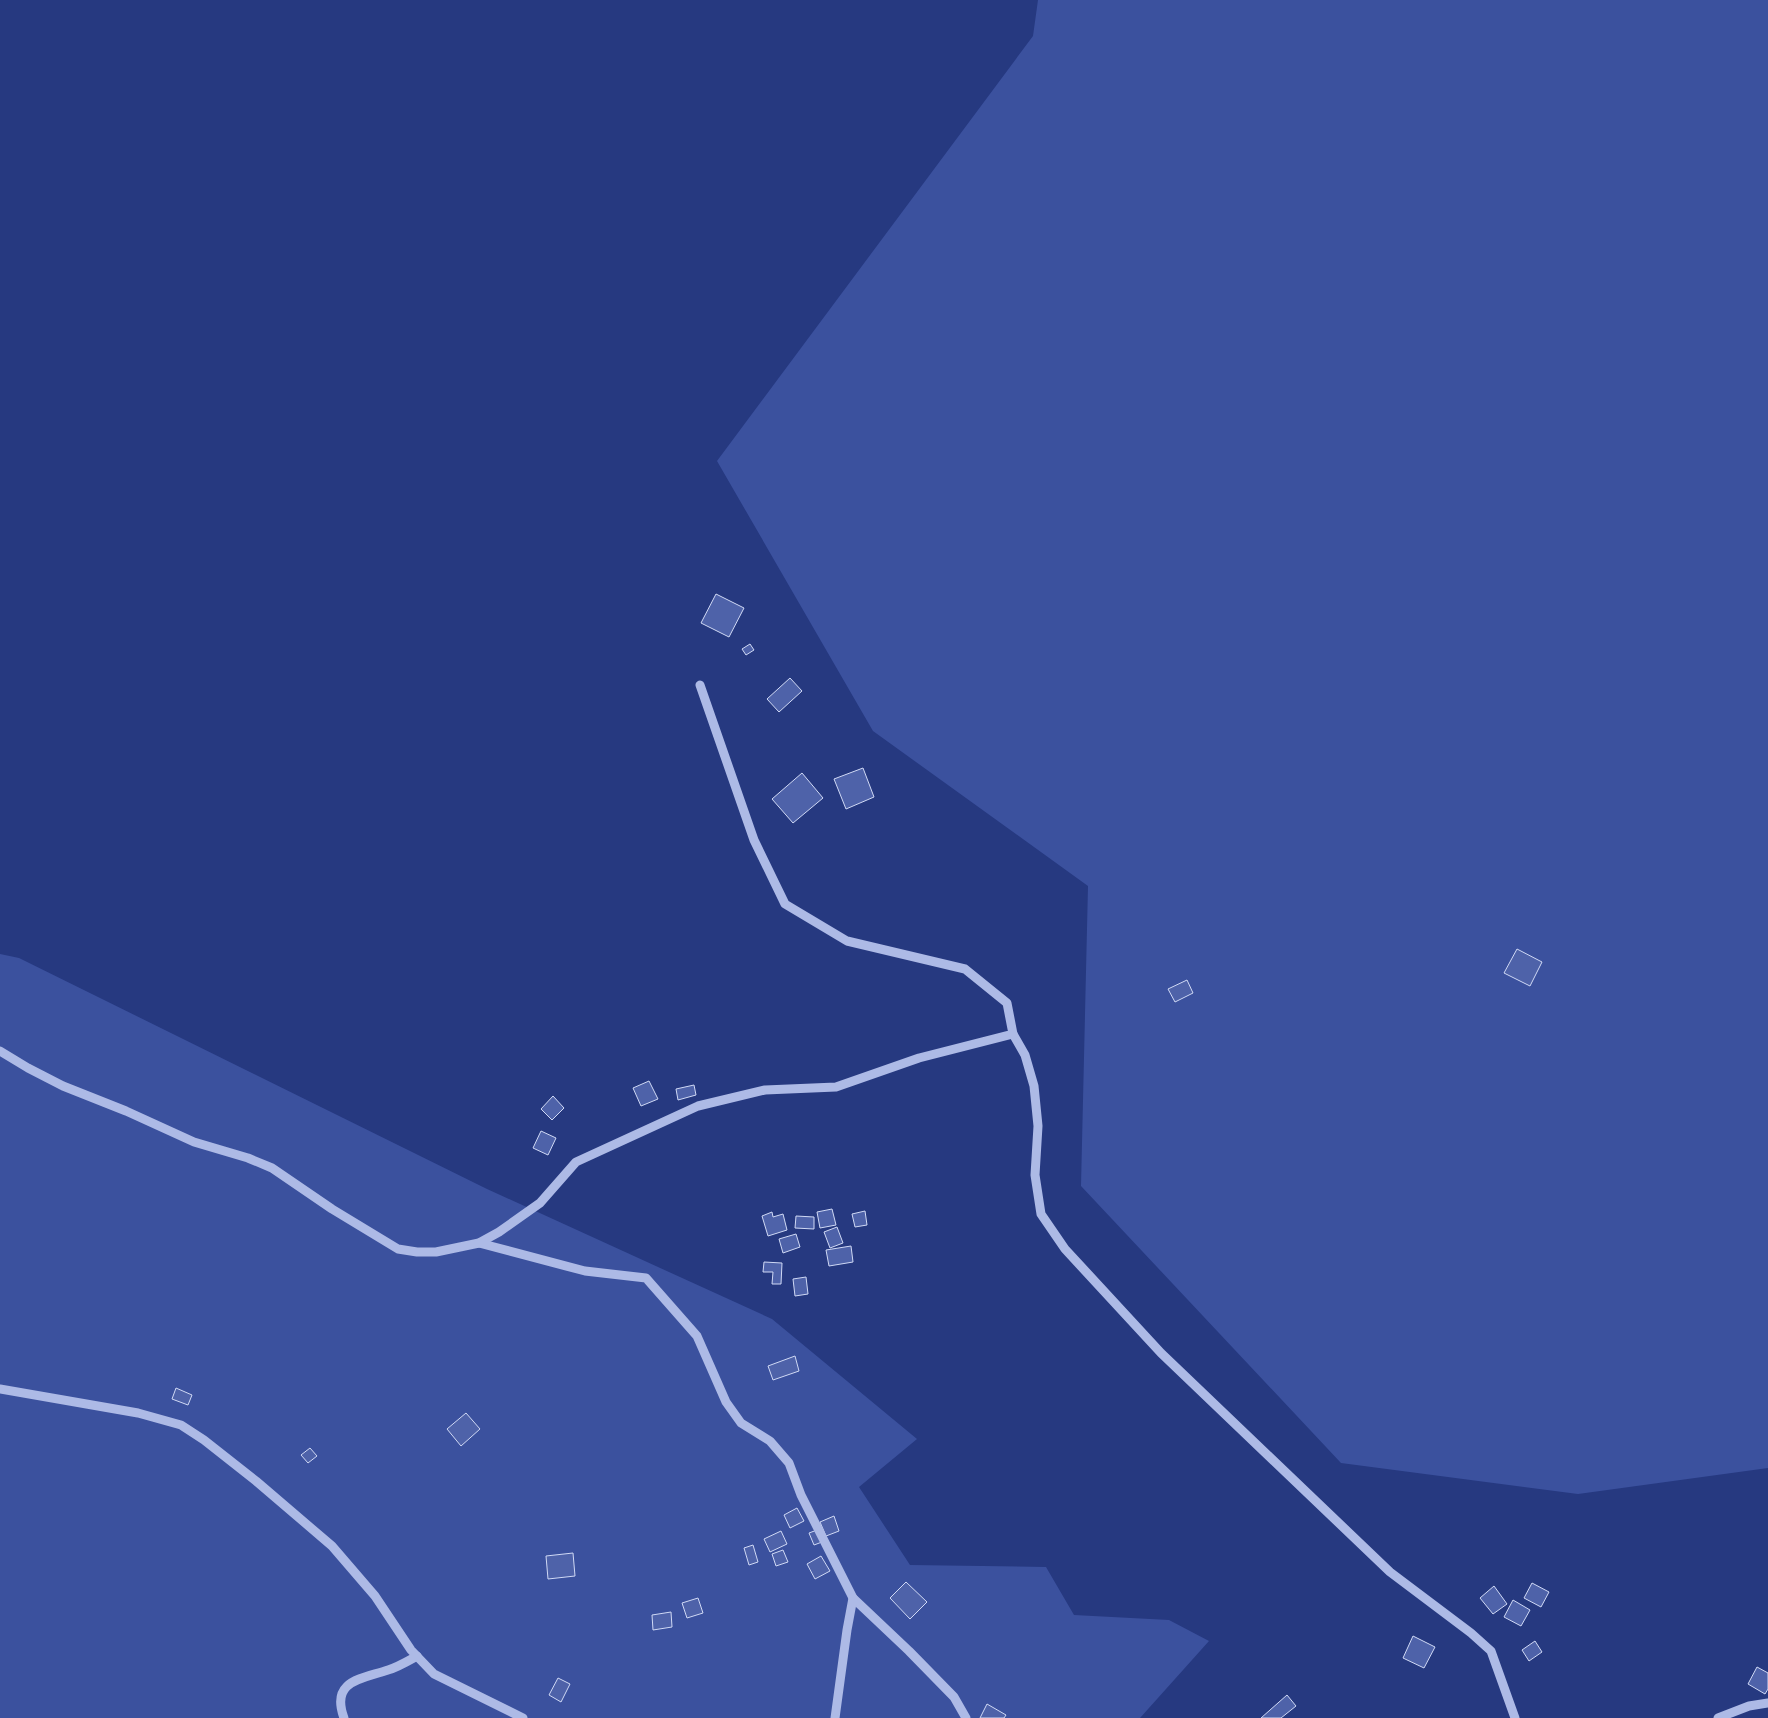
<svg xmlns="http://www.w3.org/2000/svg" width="1768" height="1718" viewBox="0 0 1768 1718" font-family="Helvetica,sans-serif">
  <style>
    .green { fill: #3b519e }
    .building { fill: #4e62a9; stroke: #d0d9f5 }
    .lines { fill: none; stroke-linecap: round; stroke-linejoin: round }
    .minor { stroke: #adbae6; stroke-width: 9 }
  </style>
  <rect width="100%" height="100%" fill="#263980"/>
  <g class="green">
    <polygon points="1038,0 1768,0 1768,1468 1578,1494 1341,1463 1081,1186 1088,886 873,731 717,461 1033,36"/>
    <polygon points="0,954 19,958 487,1189 772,1319 917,1439 859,1487 910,1565 1046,1567 1074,1615 1169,1620 1209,1641 1140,1718 0,1718"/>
  </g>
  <g class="building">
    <polygon points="716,594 744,608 729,637 701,623"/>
    <polygon points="750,644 754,650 746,655 742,649"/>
    <polygon points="790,678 802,691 779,712 767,699"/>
    <polygon points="863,768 874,797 846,809 834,779"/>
    <polygon points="802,773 823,798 793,823 772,799"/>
    <polygon points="1517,949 1542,962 1530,986 1504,973"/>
    <polygon points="1187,980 1193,993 1175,1002 1168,989"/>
    <polygon points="649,1081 658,1099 641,1106 633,1088"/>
    <polygon points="694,1085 696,1095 678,1100 676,1089"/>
    <polygon points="553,1096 564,1108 552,1120 541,1109"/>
    <polygon points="541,1131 556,1138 548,1155 533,1148"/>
    <polygon points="832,1209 836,1225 820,1228 817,1212"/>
    <polygon points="865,1211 867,1225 855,1227 852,1214"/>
    <polygon points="772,1212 773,1217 783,1214 787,1230 768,1236 762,1216"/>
    <polygon points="796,1216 814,1217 814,1229 795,1228"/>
    <polygon points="837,1227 843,1243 830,1248 824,1232"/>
    <polygon points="796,1234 800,1247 783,1253 779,1239"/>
    <polygon points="851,1246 853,1262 829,1266 826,1250"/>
    <polygon points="764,1262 782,1263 781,1284 772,1284 773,1272 763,1272"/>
    <polygon points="806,1277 808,1294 795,1296 793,1279"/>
    <polygon points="795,1356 799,1371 773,1380 768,1366"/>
    <polygon points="176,1388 192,1395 188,1405 172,1399"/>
    <polygon points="466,1413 480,1429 461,1446 447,1429"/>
    <polygon points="310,1448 317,1456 308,1463 301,1455"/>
    <polygon points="797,1508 804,1521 790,1528 784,1515"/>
    <polygon points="834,1516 839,1531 826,1536 820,1522"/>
    <polygon points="817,1530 822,1542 814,1545 809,1533"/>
    <polygon points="781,1531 787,1544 770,1552 764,1539"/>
    <polygon points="753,1545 758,1562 749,1565 744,1548"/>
    <polygon points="783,1550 788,1562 776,1566 772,1554"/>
    <polygon points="573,1553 575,1576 548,1579 546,1556"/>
    <polygon points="821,1556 830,1571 815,1579 807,1564"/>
    <polygon points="906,1582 927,1602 910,1619 890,1598"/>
    <polygon points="1532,1583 1549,1592 1541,1607 1524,1598"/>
    <polygon points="1494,1586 1507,1604 1493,1614 1480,1598"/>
    <polygon points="698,1598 703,1613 687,1618 682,1603"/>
    <polygon points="1513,1600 1530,1610 1521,1626 1504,1617"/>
    <polygon points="671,1612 672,1627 653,1630 652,1615"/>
    <polygon points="1413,1636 1435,1647 1424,1668 1403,1658"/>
    <polygon points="1535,1641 1542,1652 1529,1661 1522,1650"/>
    <polygon points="1757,1667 1768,1673 1768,1689 1765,1694 1748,1684"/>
    <polygon points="558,1678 570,1684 561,1702 549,1695"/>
    <polygon points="1287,1695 1296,1706 1281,1718 1261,1718"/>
    <polygon points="987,1704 1006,1715 1004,1718 980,1718"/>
  </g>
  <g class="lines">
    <g class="minor">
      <polyline points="1013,1034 1025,1055 1034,1086 1038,1126 1035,1175 1041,1214 1065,1249 1161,1353 1390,1572 1471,1633 1491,1651 1515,1718"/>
      <polyline points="0,1051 28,1068 63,1086 126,1111 194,1142 248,1158 272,1168 332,1209 398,1249 417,1252 436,1252 479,1243 499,1232 540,1203 576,1162 698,1106 765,1090 836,1087 919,1058 1013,1034 1007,1003 965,969 847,941 785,904 754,840 700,685"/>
      <polyline points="479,1243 585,1271 646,1278 697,1336 726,1402 741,1423 770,1441 789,1463 801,1495 853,1598 909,1651 954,1697 966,1718"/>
      <polyline points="0,1389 138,1413 181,1425 204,1440 256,1481 332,1546 375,1596 411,1650 434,1674 523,1718"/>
      <path d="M344,1718C330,1680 362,1679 388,1670C398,1667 408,1661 417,1656"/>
      <polyline points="835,1718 847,1630 853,1598"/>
      <polyline points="1718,1718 1749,1706 1768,1703"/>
    </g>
  </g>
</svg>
